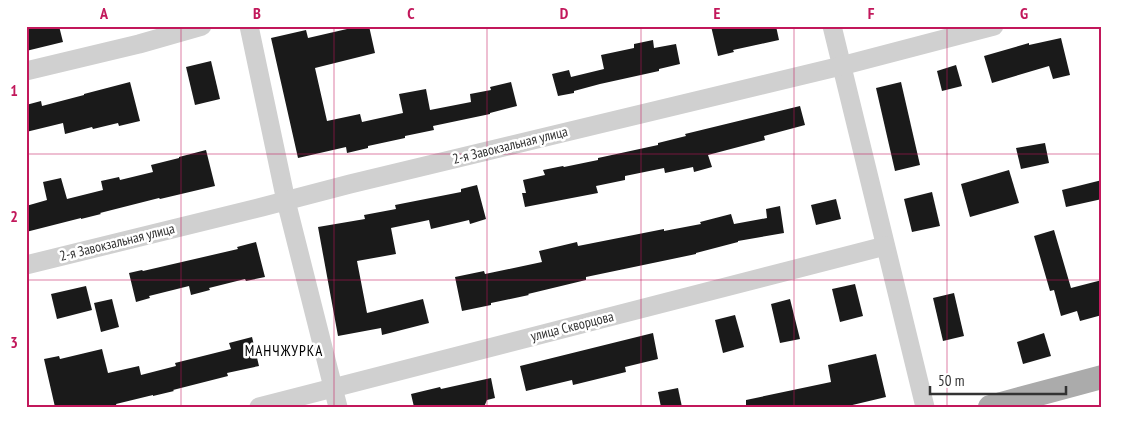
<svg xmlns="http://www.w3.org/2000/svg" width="1128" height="433" viewBox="0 0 1128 433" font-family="'PT Sans Narrow',sans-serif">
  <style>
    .building { fill: #1a1a1a }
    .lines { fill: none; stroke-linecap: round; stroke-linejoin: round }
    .minor { stroke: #d0d0d0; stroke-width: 19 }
    .major { stroke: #ababab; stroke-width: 24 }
    .grid { fill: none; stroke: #c2185b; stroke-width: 1; stroke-opacity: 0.55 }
    .labels { text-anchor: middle; stroke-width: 5; stroke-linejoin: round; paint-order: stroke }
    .street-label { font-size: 14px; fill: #333; stroke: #fff }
    .neighbourhood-label { font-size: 15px; letter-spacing: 1px; fill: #000; stroke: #fff }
    .neatline { fill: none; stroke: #c2185b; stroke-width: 2 }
    .grid-label { font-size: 16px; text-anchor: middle; font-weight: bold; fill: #c2185b }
  </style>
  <rect width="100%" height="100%" fill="#fff"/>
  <g class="building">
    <polygon points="26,26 59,26 63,42 26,51"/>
    <polygon points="360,26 369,26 375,53 315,68 327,121 360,114 362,122 403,113 399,94 426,89 430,110 471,102 470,94 491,90 490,87 511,82 517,106 490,113 490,114 433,126 434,130 405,136 405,138 368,146 368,148 347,153 346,147 298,158 271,38 306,30 308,38"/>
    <polygon points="711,26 776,26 779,40 733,50 734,52 718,56"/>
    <polygon points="1061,38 1070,75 1053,79 1049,66 992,83 984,56 1029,43 1029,45"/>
    <polygon points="653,40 654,48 676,44 680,64 659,69 659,71 600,84 574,91 574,93 558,96 552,74 569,70 571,77 604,69 601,55 634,48 634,44"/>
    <polygon points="211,61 220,99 195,105 186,67"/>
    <polygon points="956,65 962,86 942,91 937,71"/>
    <polygon points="130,82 140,121 119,126 118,123 93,129 92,127 65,134 63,123 26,132 26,105 41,101 42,106 84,95 84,94"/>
    <polygon points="901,82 920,165 895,171 876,88"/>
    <polygon points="800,106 805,125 764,136 765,140 708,155 712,167 694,172 693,167 665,173 664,168 625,176 625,180 596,186 598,193 525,207 522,193 526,193 523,180 545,175 543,170 563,166 564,167 598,160 598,158 658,145 658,143 686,136 685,134"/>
    <polygon points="1045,143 1049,163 1021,169 1016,148"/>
    <polygon points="206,150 215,186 160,199 159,198 100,213 101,214 81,219 81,218 26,232 26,206 47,200 43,182 61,178 67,199 103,190 101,181 119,177 120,180 153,172 151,165 179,158 179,157"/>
    <polygon points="1009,170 1019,203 970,217 961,184"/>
    <polygon points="1102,180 1102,199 1066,207 1062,190"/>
    <polygon points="477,185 486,219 470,224 469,220 431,229 429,220 391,228 396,254 357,261 367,313 423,299 429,323 382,335 381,328 338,336 318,227 365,219 364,215 396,209 395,205 461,192 461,189"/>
    <polygon points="932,192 940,226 912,232 904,199"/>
    <polygon points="836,199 841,219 816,225 811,205"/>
    <polygon points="780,206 784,233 738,241 738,242 696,253 696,254 586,277 586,280 528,294 529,295 491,303 491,305 462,311 455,277 484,271 485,274 542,262 539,251 577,242 578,246 664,229 664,231 701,224 700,222 731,214 734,224 767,218 766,209"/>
    <polygon points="1054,230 1071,288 1102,280 1102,315 1080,321 1077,311 1061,316 1054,290 1050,291 1034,236"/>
    <polygon points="256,242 265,277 246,281 245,279 209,288 210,290 191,295 189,286 149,296 150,298 136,302 129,273 142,270 143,271 238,249 237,247"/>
    <polygon points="855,284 863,316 840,322 832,289"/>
    <polygon points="86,286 92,310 57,319 51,294"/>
    <polygon points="954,293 964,336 943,341 933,298"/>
    <polygon points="112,299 119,327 101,332 94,303"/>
    <polygon points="790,299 800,339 780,343 771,304"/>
    <polygon points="735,315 744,347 723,353 715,320"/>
    <polygon points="653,333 658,359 625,367 626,372 573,385 572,380 526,391 520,366"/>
    <polygon points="1044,333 1051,356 1023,364 1017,342"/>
    <polygon points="252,337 259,366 227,373 228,376 173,390 174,391 153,396 153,395 116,404 117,407 55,407 44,359 59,356 60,359 102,349 108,373 139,366 141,375 176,366 175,363 231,349 229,343"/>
    <polygon points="876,354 886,397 844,407 746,407 746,400 831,382 828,365"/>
    <polygon points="491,378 495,398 487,400 484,407 414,407 411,394 440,387 441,389"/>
    <polygon points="678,388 682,407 661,407 658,392"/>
  </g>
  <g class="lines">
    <g class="minor">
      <polyline points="249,26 286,201 338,407"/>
      <polyline points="832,26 925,407"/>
      <polyline points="26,71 139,44 202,26"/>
      <polyline points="26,265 262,207 350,184 841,66 994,26"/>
      <polyline points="259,407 885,246"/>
    </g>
    <polyline class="major" points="990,407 1102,377"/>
  </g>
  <path class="grid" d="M181,26V407M334,26V407M487,26V407M641,26V407M794,26V407M947,26V407M26,154H1102M26,280H1102"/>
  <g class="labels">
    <g class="street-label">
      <text transform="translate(510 145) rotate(-14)" y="5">2-я Завокзальная улица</text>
      <text transform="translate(117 242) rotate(-14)" y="5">2-я Завокзальная улица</text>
      <text transform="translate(572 326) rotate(-14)" y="5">улица Скворцова</text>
    </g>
    <g class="neighbourhood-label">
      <text x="284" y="356">МАНЧЖУРКА</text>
    </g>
  </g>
  <rect width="1128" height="433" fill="none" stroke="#ffffff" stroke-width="55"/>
  <path d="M930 386v8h136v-8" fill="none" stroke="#333333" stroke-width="2.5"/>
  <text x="938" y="386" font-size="15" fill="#333333" stroke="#ffffff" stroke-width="4" paint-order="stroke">50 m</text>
  <rect x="28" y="28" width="1072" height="378" class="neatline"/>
  <g class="grid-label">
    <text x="104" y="19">A</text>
    <text x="257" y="19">B</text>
    <text x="411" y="19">C</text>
    <text x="564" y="19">D</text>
    <text x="717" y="19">E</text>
    <text x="871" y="19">F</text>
    <text x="1024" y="19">G</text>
    <text x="14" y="96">1</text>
    <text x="14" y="222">2</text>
    <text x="14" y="348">3</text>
  </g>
</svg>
